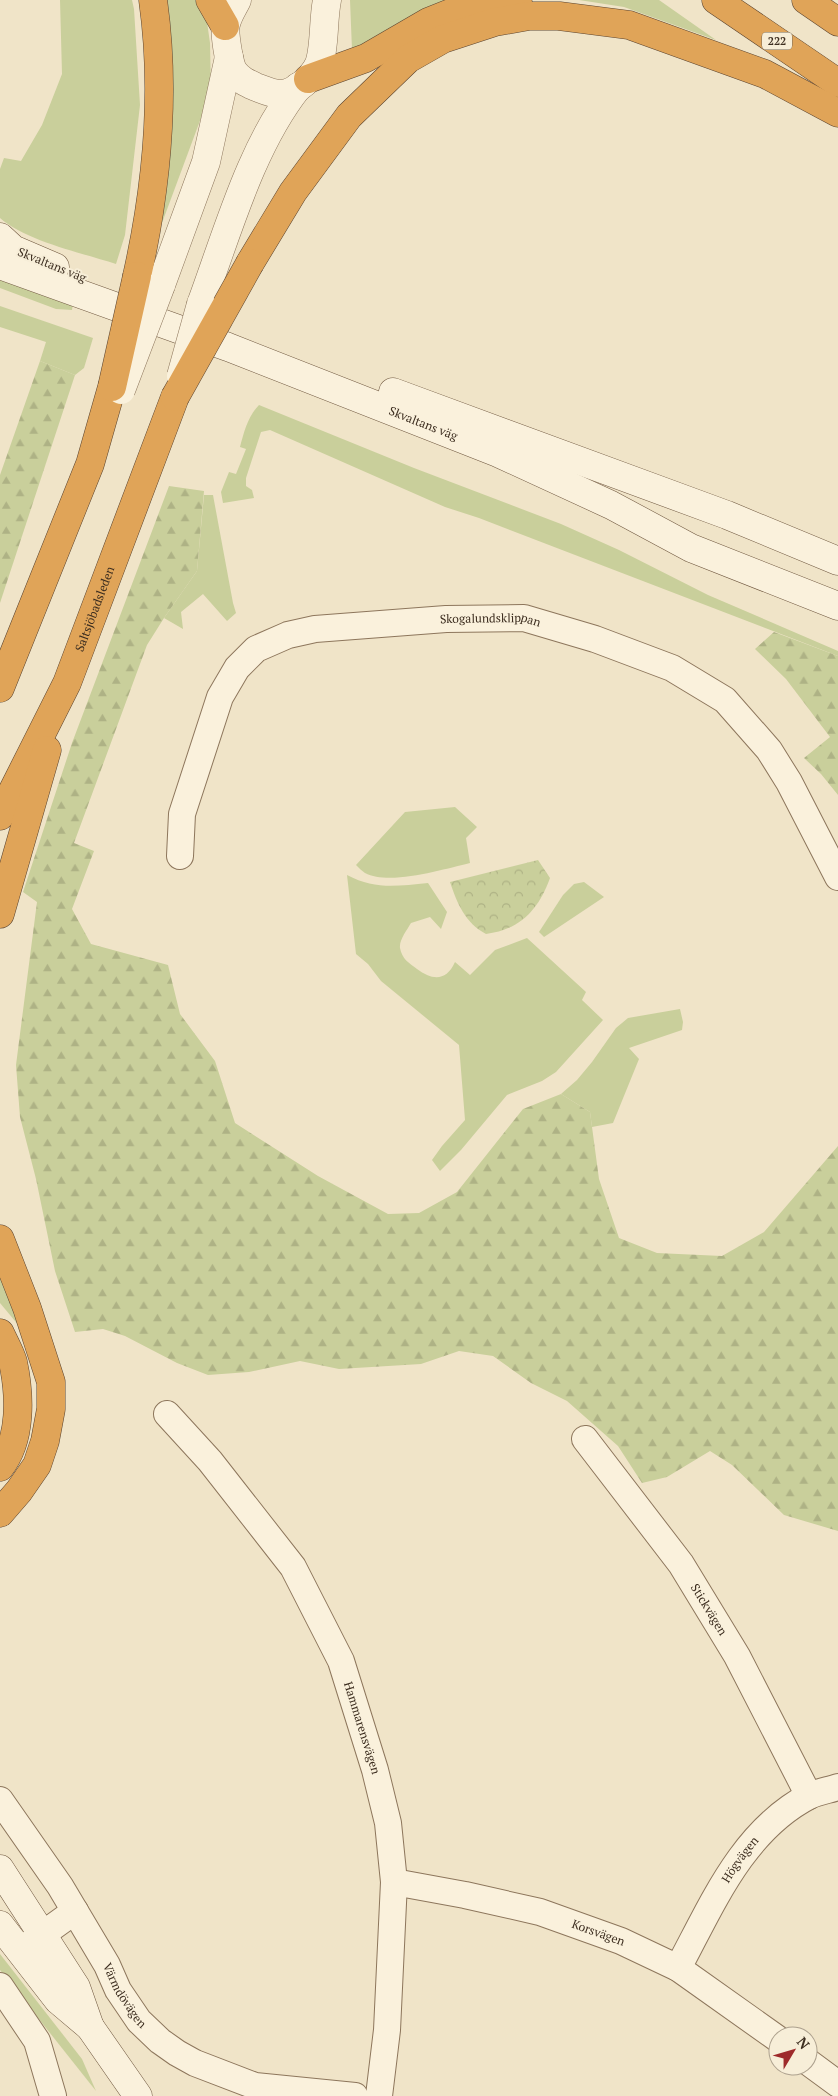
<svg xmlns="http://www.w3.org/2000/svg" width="838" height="2096" viewBox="0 0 838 2096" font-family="'PT Serif',serif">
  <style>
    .green { fill: #c9cf9b }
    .forest { fill: url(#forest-firs) }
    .park { fill: url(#park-crowns) }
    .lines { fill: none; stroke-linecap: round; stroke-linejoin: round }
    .minor-casing { stroke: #8d765c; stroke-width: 28 }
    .tertiary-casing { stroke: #8d765c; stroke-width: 29 }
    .secondary-casing { stroke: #6f573f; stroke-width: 29 }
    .motorway-casing { stroke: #5b4430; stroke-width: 29 }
    .minor { stroke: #faf1dc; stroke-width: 26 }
    .tertiary { stroke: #faf1dc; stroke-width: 28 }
    .secondary { stroke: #faf1dc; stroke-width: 28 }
    .motorway { stroke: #e0a458; stroke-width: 28 }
    .tertiary-bridge-casing { stroke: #8d765c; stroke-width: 29; stroke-linecap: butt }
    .motorway-bridge-casing { stroke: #5b4430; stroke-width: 29; stroke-linecap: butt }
    .tertiary-bridge { stroke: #faf1dc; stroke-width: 28 }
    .motorway-bridge { stroke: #e0a458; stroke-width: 28 }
    .labels { text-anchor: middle; stroke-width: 4; stroke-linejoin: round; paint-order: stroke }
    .shield { fill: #f7eed8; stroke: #756857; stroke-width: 1 }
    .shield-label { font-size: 11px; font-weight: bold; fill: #3d2e20 }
    .street-label { font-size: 12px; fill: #3d2e20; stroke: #f7eed8 }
  </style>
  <defs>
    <pattern id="forest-firs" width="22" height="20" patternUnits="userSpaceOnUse" patternTransform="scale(1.25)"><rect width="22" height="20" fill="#c9cf9b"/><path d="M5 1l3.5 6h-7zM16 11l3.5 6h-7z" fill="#aeb285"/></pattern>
    <pattern id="park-crowns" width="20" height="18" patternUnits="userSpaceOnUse" patternTransform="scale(1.25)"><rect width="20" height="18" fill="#c9cf9b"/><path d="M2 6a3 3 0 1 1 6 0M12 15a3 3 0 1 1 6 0" fill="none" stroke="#aeb285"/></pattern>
  </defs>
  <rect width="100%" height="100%" fill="#f0e4c8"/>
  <g class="green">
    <path d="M60,0H132L134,9L140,105L125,235L116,264C82,253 26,241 0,218V169L4,158L21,161L42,125L62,74Z"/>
    <polygon points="161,0 195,0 206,15 210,43 211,91 162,223 170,71"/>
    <polygon points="350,0 452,0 406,19 352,50"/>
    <polygon points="579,0 659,0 716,40 624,7"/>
    <polygon points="0,276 73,302 72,310 56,309 0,288"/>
    <polygon points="0,306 93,338 84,368 75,375 40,361 46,342 0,327"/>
    <path d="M259,405L414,468L561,524L619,550L708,595L838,651V656L479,518L445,507L270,430L261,432L246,478V486L252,490L254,498L223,503L221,492L229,472L236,474L246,449L240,447C244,432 248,416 259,405Z"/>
    <polygon points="204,495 213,495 233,603 236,613 227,621 203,594 181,612 183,629 164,618 197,571"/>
    <path d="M455,807L477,827L466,838L470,863C444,869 390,886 365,873C362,871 359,868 356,865L405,812Z"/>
    <path d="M347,875C375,890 397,886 428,883L447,912L441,929L430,917L411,923C407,930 399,940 400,948C402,959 409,963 417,969C432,980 446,982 455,962L470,975L495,950L527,938L586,992L582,1000L603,1020L556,1072L542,1081L507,1095L461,1150L440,1171L432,1160L442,1146L465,1120L459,1045L381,981L368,964L356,954Z"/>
    <polygon points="584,882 604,897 544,937 539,932 563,895 574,884"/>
    <polygon points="680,1009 683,1022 682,1030 629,1048 639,1059 613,1123 592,1127 590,1112 561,1094 577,1080 592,1062 616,1028 628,1018"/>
    <polygon points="0,1272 25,1333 0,1303"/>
    <polygon points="0,1954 82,2059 96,2091 0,1970"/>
  </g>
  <g class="forest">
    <polygon points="40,361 75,375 0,603 0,475"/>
    <polygon points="169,486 204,491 197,571 164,618 147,645 74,843 94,851 72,909 91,944 168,965 180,1014 215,1061 235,1123 318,1176 388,1214 419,1213 457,1192 523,1109 561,1094 590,1112 599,1179 619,1238 657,1253 722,1256 764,1232 838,1146 838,1531 784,1515 732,1465 710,1451 667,1477 642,1483 618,1446 567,1401 531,1383 493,1356 459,1351 421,1364 339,1369 300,1361 249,1372 208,1375 177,1363 125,1336 103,1329 75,1332 55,1271 36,1179 20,1117 16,1065 37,902 23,892 72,743"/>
    <polygon points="774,632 838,656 838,795 821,774 804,758 830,737 786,679 755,649"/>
  </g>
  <path class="park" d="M538,860L550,878C539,909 520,930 486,934C465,923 457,903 450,882Z"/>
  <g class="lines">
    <defs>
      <g id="minor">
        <path id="s1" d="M180,856L182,814L220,697L237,668L256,649L288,635L315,629L446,619L524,618L595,639L672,668L725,700L769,750L789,782L838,877"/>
        <path id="s2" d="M167,1414L210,1461L293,1567L341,1661L375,1770L388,1823L394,1882L387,2030L379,2096"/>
        <path id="s3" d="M585,1439L681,1564L737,1656L809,1796"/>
        <path id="s4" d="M0,1800L60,1886L107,1965L118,1990L139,2021L160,2041L177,2053L195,2063L255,2086L355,2096"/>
        <path id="s5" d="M394,1882L465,1895L540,1912L621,1941L678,1968L778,2039"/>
        <polyline points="25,1947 75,1911"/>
        <path id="s6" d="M678,1968C712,1905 742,1831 809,1796C817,1792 829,1790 838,1787"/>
        <polyline points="0,1986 37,2041 53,2096"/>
        <polyline points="808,2062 838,2084"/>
      </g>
      <g id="tertiary">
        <path d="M237,0C233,8 228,15 226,24C224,32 229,66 234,72C240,80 247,83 256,87C264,90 272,94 281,94C296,93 313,77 319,64C325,48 323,19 327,0"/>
        <polyline points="161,285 206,162 229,57"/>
        <path d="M201,304C227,234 251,146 298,87"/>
      </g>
      <g id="secondary">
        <polyline points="0,237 13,249 55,267"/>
        <path id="s7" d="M0,265L228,347L498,453L611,505L691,548L838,606"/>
        <polyline points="393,392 727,515 838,561"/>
        <polyline points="0,1869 76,1987 90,2027"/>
        <polyline points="0,1925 58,2000 90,2027 138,2096"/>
      </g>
      <g id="motorway">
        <polyline points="210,0 225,26"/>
        <polyline points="716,0 838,83"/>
        <polyline points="806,0 838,22"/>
        <polyline points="308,79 366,58 428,22 458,10 498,3 518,3"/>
        <polyline points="250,263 293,192 349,116 408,59 443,39 495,22 529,16 559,16 629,25 765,74 838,113"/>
        <path d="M137,276C157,186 166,92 153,0"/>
        <polyline points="0,688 90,464 112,387"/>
        <path id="s8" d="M0,816L67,683L175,397"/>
        <polyline points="0,914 47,750"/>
        <polyline points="0,1239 27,1308 51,1382 51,1409 45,1441 37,1465 19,1491 0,1513"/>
        <path d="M0,1333C4,1342 10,1352 13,1362C20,1395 22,1439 0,1467"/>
      </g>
    </defs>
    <use href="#minor" class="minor-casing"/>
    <use href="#tertiary" class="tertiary-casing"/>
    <use href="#secondary" class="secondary-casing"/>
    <use href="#motorway" class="motorway-casing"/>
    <use href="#minor" class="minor"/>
    <use href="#tertiary" class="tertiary"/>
    <use href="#secondary" class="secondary"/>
    <use href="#motorway" class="motorway"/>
    <defs>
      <g id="tertiary-bridge">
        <polyline points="181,376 201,304"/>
        <polyline points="121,390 161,285"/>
      </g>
      <g id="motorway-bridge">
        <polyline points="112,387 137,276"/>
        <polyline points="175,397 250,263"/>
      </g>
    </defs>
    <use href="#tertiary-bridge" class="tertiary-bridge-casing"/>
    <use href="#motorway-bridge" class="motorway-bridge-casing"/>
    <use href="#tertiary-bridge" class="tertiary-bridge"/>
    <use href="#motorway-bridge" class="motorway-bridge"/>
  </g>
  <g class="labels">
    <rect class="shield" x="762" y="32.5" width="30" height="17" rx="4"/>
    <g class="shield-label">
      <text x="777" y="45">222</text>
    </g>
    <g class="street-label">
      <text transform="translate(52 265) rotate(22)" y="4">Skvaltans väg</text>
      <text dy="4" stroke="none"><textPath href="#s7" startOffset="452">Skvaltans väg</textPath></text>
      <text dy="4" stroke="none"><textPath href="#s8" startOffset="228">Saltsjöbadsleden</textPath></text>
      <text dy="4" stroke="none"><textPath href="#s1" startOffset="464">Skogalundsklippan</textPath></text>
      <text dy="4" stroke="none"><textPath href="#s3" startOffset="211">Stickvägen</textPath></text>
      <text dy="4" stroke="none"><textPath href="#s2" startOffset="374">Hammarensvägen</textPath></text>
      <text dy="4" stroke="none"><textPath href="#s6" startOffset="125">Högvägen</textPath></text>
      <text dy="4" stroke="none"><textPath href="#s5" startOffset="211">Korsvägen</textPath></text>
      <text dy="4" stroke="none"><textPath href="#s4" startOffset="232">Värmdövägen</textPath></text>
    </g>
  </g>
  <g transform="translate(793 2051) rotate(52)"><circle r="24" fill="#f7eed8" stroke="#ada18e"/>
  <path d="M0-4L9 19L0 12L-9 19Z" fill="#9e2a2b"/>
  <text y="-8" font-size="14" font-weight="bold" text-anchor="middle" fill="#3d2e20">N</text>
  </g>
</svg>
